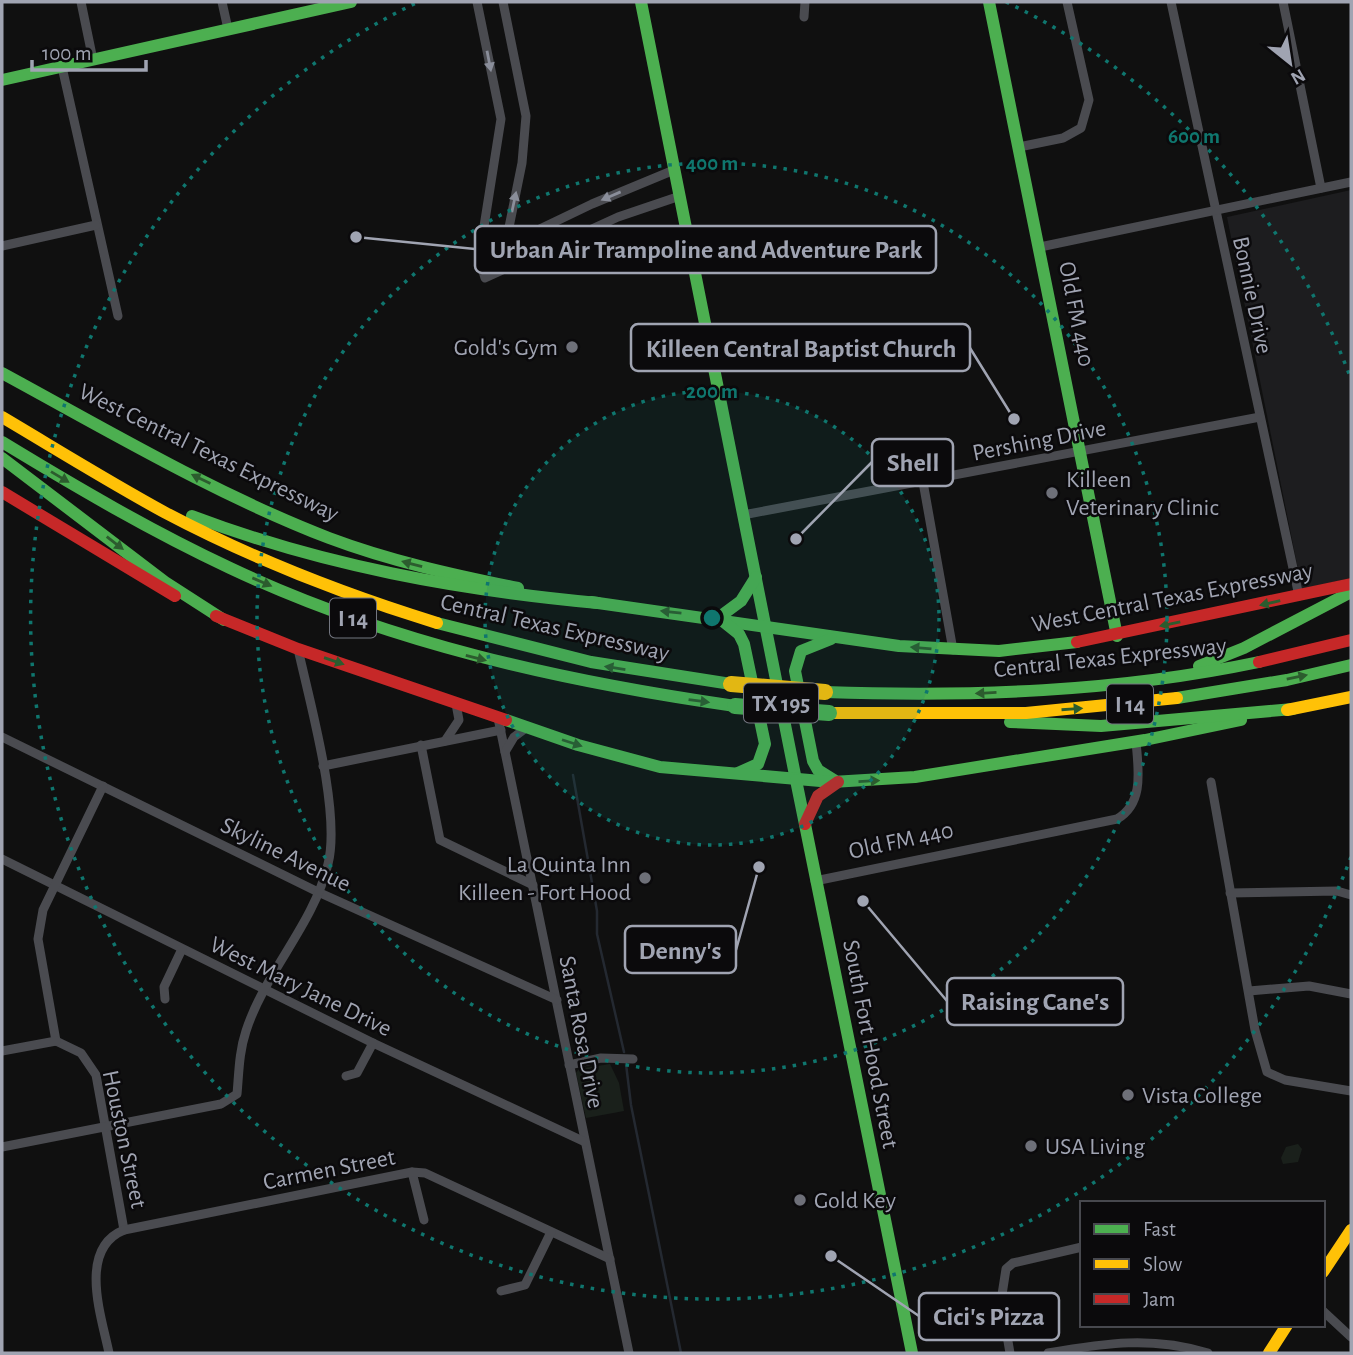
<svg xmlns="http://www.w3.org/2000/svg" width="1353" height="1355" viewBox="0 0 1353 1355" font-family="'Alegreya Sans',sans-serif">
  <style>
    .built { fill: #1d1d1f }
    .green { fill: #1a201b }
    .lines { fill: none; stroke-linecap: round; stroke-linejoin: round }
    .stream { stroke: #242931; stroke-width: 2.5 }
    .street { stroke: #4a4b50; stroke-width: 9 }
    .fast { stroke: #4caf50; stroke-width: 12 }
    .slow { stroke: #ffc107; stroke-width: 12 }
    .jam { stroke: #c62828; stroke-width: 12 }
    .fast-bridge { stroke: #4caf50; stroke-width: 16 }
    .slow-bridge { stroke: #ffc107; stroke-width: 16 }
    .oneway { fill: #8a8e9a }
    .oneway2 { fill: #2c5c2e }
    .ring { fill: none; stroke: #0f766e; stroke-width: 3.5; stroke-dasharray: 3.5 7 }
    .poi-dot { fill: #6e7079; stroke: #0b0a0c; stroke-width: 2.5 }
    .labels { text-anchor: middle; stroke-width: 5; stroke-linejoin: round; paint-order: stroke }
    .shield { fill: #0b0a0c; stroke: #737680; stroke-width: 2 }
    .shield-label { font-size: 23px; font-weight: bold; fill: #a0a4b2 }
    .street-label { font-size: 24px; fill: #a0a4b2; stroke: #0b0a0c }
    .poi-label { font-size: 24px; fill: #a0a4b2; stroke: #0b0a0c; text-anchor: start }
    .centre { fill: #0f766e; stroke: #0b0a0c; stroke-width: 3.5 }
    .ring-label { font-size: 21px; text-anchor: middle; font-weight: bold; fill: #0f766e; stroke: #0b0a0c; stroke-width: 5; stroke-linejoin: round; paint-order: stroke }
    .leader { fill: none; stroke: #a0a4b2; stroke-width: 2.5 }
    .callout-dot { fill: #a0a4b2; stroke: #0b0a0c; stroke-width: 2.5 }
    .callout { fill: #0b0a0c; stroke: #a0a4b2; stroke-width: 2.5 }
    .callout-label { font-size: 26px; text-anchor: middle; font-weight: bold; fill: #a0a4b2 }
  </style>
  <rect width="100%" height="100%" fill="#101010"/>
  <polygon class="built" points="1351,190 1351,578 1302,589 1227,217"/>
  <g class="green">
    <polygon points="610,1064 619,1083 624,1111 586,1118 576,1073 579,1069"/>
    <polygon points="1298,1144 1302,1149 1298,1162 1283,1164 1281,1158 1286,1147"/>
  </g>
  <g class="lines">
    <g class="stream">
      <polyline points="573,775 597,911 597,934 624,1052"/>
      <polyline points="626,1064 631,1105 681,1353"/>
    </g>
    <g class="street">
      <polyline points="81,2 93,60"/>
      <polyline points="222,2 228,29"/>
      <polyline points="477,2 501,119 479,258 485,278 618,217 680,196"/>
      <polyline points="503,2 526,116 522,163 505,247 511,268"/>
      <polyline points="1171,2 1299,596"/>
      <polyline points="1283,2 1321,188"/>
      <polyline points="804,17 805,2"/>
      <polyline points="62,67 118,316"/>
      <polyline points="1019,147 1063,138 1081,128 1089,100 1067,2"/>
      <polyline points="2,246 96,225"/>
      <polyline points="1040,247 1351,182"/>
      <polyline points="479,258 592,204 674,170"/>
      <polyline points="923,482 953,650"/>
      <polyline points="743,515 1260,417"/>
      <polyline points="498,718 629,1353"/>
      <polyline points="2,737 318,892 557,1000"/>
      <polyline points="445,741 459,720 456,704"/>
      <polyline points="421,745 440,840 533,885"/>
      <polyline points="505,752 514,737 526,728"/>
      <polyline points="323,766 501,730"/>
      <polyline points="1211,782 1255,1030 1267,1072 1285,1080 1351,1091"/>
      <polyline points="2,859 373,1043 585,1142"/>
      <path d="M815,881L1117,819C1145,803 1138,768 1136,741"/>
      <polyline points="1230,893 1337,891 1351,895"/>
      <polyline points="1249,991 1309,986 1351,994"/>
      <polyline points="165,999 164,987 182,949"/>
      <path d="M56,1041L81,1053L96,1075L124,1230C77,1249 102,1318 109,1353"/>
      <polyline points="56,1041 38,939 43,910 103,786"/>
      <polyline points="2,1051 56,1041"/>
      <polyline points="569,1065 601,1058 633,1059"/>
      <polyline points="346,1076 357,1073 373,1043"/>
      <path d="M2,1147L221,1104L237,1094C239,1072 239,1052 246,1031C265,972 314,924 328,864C341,813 310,703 298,649"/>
      <polyline points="412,1172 424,1220"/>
      <polyline points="124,1230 412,1172 425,1173 610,1259"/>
      <polyline points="501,1291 525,1285 551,1232"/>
      <polyline points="1323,1311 1351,1337"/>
      <polyline points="1010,1353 1001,1301 1006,1269 1013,1263 1082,1247"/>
      <path d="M1048,1353C1105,1343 1152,1336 1208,1353"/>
    </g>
    <g class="fast">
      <polyline points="641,2 796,780"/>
      <polyline points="989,2 1117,636"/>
      <polyline points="2,80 351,2"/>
      <path d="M2,373C109,431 215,494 329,538C390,561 454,575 518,588"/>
      <path d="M2,442C76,487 151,531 230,568C389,643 561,681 735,706"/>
      <polyline points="2,458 165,582 224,620"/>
      <path d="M192,516C324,566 458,590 598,603"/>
      <polyline points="591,602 899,646 999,651 1077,642"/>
      <polyline points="718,618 741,601 756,577"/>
      <polyline points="724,622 739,634 744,644 765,744 758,764 738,773"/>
      <polyline points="437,623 591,662 731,684"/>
      <polyline points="831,639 801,651 795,671 813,761 818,770 834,780"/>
      <polyline points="1199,666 1244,648 1351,592"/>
      <path d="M825,692C971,697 1116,692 1259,662"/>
      <polyline points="1177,698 1287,680 1351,665"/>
      <polyline points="506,720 578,745 660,767 832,782 915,777 1145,740 1241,720"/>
      <polyline points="1010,722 1101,726 1293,709"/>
      <polyline points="796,780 912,1353"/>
    </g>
    <g class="slow">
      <path d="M2,417C56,449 109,482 164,512C251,558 343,594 437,623"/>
      <polyline points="1287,710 1351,697"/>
      <polyline points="829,713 1026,713 1177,698"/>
      <polyline points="1323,1272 1351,1230"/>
      <polyline points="1269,1353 1287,1325"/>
    </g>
    <g class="jam">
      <polyline points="2,492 175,596"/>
      <polyline points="216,616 298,649 506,720"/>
      <polyline points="1077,642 1351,584"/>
      <polyline points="1259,662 1351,640"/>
      <polyline points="805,824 818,796 838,782"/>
    </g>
    <polyline class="fast-bridge" points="735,706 829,713"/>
    <polyline class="slow-bridge" points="731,684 825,692"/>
  </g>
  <defs><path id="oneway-solid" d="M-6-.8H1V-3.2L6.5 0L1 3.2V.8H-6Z" transform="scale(1.75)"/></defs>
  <g class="oneway">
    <use href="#oneway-solid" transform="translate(489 61) rotate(79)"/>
    <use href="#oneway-solid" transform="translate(611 196) rotate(157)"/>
    <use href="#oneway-solid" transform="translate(514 202) rotate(-78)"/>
  </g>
  <g class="oneway2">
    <use href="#oneway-solid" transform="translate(60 477) rotate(31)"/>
    <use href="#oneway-solid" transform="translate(201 479) rotate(-154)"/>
    <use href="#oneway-solid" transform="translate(115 543) rotate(38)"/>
    <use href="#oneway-solid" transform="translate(412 564) rotate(-165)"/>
    <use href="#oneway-solid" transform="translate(262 582) rotate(23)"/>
    <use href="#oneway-solid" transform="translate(1270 603) rotate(167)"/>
    <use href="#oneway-solid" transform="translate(671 612) rotate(-174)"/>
    <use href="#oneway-solid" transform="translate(1170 624) rotate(168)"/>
    <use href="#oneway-solid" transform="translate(921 648) rotate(-175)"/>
    <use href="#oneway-solid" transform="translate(476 658) rotate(14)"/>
    <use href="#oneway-solid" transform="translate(334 661) rotate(19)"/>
    <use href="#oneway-solid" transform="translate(615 668) rotate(-171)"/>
    <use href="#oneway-solid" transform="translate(1297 677) rotate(-12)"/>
    <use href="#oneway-solid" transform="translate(986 693) rotate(177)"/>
    <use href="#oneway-solid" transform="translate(699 701) rotate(7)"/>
    <use href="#oneway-solid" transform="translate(1072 709) rotate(-4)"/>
    <use href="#oneway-solid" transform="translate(572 743) rotate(18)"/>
    <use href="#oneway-solid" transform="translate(869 781) rotate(-3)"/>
  </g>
  <circle cx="712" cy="618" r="227" fill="#0f766e" fill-opacity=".12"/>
  <g class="ring">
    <circle cx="712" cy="618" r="227"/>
    <circle cx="712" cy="618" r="455"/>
    <path d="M1351 857A682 682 0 1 1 418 2M1006 2A682 682 0 0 1 1351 379"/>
  </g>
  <g class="poi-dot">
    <circle cx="572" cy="347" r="7"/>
    <circle cx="1052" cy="493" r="7"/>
    <circle cx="645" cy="878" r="7"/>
    <circle cx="1128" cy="1095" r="7"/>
    <circle cx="1031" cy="1146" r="7"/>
    <circle cx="800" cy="1200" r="7"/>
  </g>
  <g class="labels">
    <g class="shield">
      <rect x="330" y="598.5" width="46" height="39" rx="5"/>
      <rect x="744" y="683.5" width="74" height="39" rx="5"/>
      <rect x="1107" y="684.5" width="46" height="39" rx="5"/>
    </g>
    <g class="shield-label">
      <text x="353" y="626">I 14</text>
      <text x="781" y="711">TX 195</text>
      <text x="1130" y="712">I 14</text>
    </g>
    <g class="street-label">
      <text transform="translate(1253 295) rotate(78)" y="8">Bonnie Drive</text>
      <text transform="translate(1077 314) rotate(79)" y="8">Old FM 440</text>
      <text transform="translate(1039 440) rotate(-11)" y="8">Pershing Drive</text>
      <text transform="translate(209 452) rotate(26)" y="8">West Central Texas Expressway</text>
      <text transform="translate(1172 597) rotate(-11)" y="8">West Central Texas Expressway</text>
      <text transform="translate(555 627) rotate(13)" y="8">Central Texas Expressway</text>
      <text transform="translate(1110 657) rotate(-6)" y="8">Central Texas Expressway</text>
      <text transform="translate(901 840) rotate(-12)" y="8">Old FM 440</text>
      <text transform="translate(286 854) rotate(26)" y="8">Skyline Avenue</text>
      <text transform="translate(301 986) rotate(26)" y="8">West Mary Jane Drive</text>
      <text transform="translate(582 1032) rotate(79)" y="8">Santa Rosa Drive</text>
      <text transform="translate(871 1044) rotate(79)" y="8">South Fort Hood Street</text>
      <text transform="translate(125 1139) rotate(78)" y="8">Houston Street</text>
      <text transform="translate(329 1169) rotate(-11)" y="8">Carmen Street</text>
    </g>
    <g class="poi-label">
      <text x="558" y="355" text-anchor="end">Gold's Gym</text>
      <text x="1066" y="487">Killeen<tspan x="1066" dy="28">Veterinary Clinic</tspan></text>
      <text x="631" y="872" text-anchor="end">La Quinta Inn<tspan x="631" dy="28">Killeen - Fort Hood</tspan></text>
      <text x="1142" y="1103">Vista College</text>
      <text x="1045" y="1154">USA Living</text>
      <text x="814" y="1208">Gold Key</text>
    </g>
  </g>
  <circle cx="712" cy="618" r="10" class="centre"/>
  <g class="ring-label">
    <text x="1194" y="143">600 m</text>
    <text x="712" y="170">400 m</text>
    <text x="712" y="398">200 m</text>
  </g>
  <path class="leader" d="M356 237L475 249M1014 419L970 348M796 539L872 462M759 867L736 950M863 901L947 1001M831 1256L919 1316"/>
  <g class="callout-dot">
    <circle cx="356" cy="237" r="7"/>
    <circle cx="1014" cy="419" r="7"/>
    <circle cx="796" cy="539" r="7"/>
    <circle cx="759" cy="867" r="7"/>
    <circle cx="863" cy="901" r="7"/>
    <circle cx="831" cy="1256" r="7"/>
  </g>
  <g class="callout">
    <rect x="475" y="226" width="461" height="47" rx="7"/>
    <rect x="631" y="324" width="339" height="47" rx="7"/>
    <rect x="872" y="439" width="81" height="47" rx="7"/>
    <rect x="625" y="926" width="111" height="47" rx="7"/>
    <rect x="947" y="978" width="176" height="47" rx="7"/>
    <rect x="919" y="1293" width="140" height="47" rx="7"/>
  </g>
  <g class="callout-label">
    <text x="706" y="258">Urban Air Trampoline and Adventure Park</text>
    <text x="801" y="357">Killeen Central Baptist Church</text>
    <text x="913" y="471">Shell</text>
    <text x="680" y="959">Denny's</text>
    <text x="1035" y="1010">Raising Cane's</text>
    <text x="989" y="1325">Cici's Pizza</text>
  </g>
  <rect width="1353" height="1355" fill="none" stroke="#a0a4b2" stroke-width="7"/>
  <rect x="1080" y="1201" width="245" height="126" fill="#0b0a0c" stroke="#47484e" stroke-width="2"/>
  <rect x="1094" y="1224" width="35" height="10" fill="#4caf50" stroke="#47484e" stroke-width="2"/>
  <text x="1143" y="1236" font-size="21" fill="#a0a4b2">Fast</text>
  <rect x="1094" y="1259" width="35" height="10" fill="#ffc107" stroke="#47484e" stroke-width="2"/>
  <text x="1143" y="1271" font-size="21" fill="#a0a4b2">Slow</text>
  <rect x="1094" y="1294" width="35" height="10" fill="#c62828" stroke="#47484e" stroke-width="2"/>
  <text x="1143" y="1306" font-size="21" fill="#a0a4b2">Jam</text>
  <g transform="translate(1290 63) rotate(150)" stroke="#0b0a0c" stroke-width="5" paint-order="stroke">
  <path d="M0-5L12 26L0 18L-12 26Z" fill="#a0a4b2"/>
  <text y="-10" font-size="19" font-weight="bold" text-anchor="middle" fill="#a0a4b2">N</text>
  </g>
  <path d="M32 60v10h114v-10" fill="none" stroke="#a0a4b2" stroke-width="3.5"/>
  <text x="42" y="60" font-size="21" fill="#a0a4b2" stroke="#0b0a0c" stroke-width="5" paint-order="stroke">100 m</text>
</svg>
